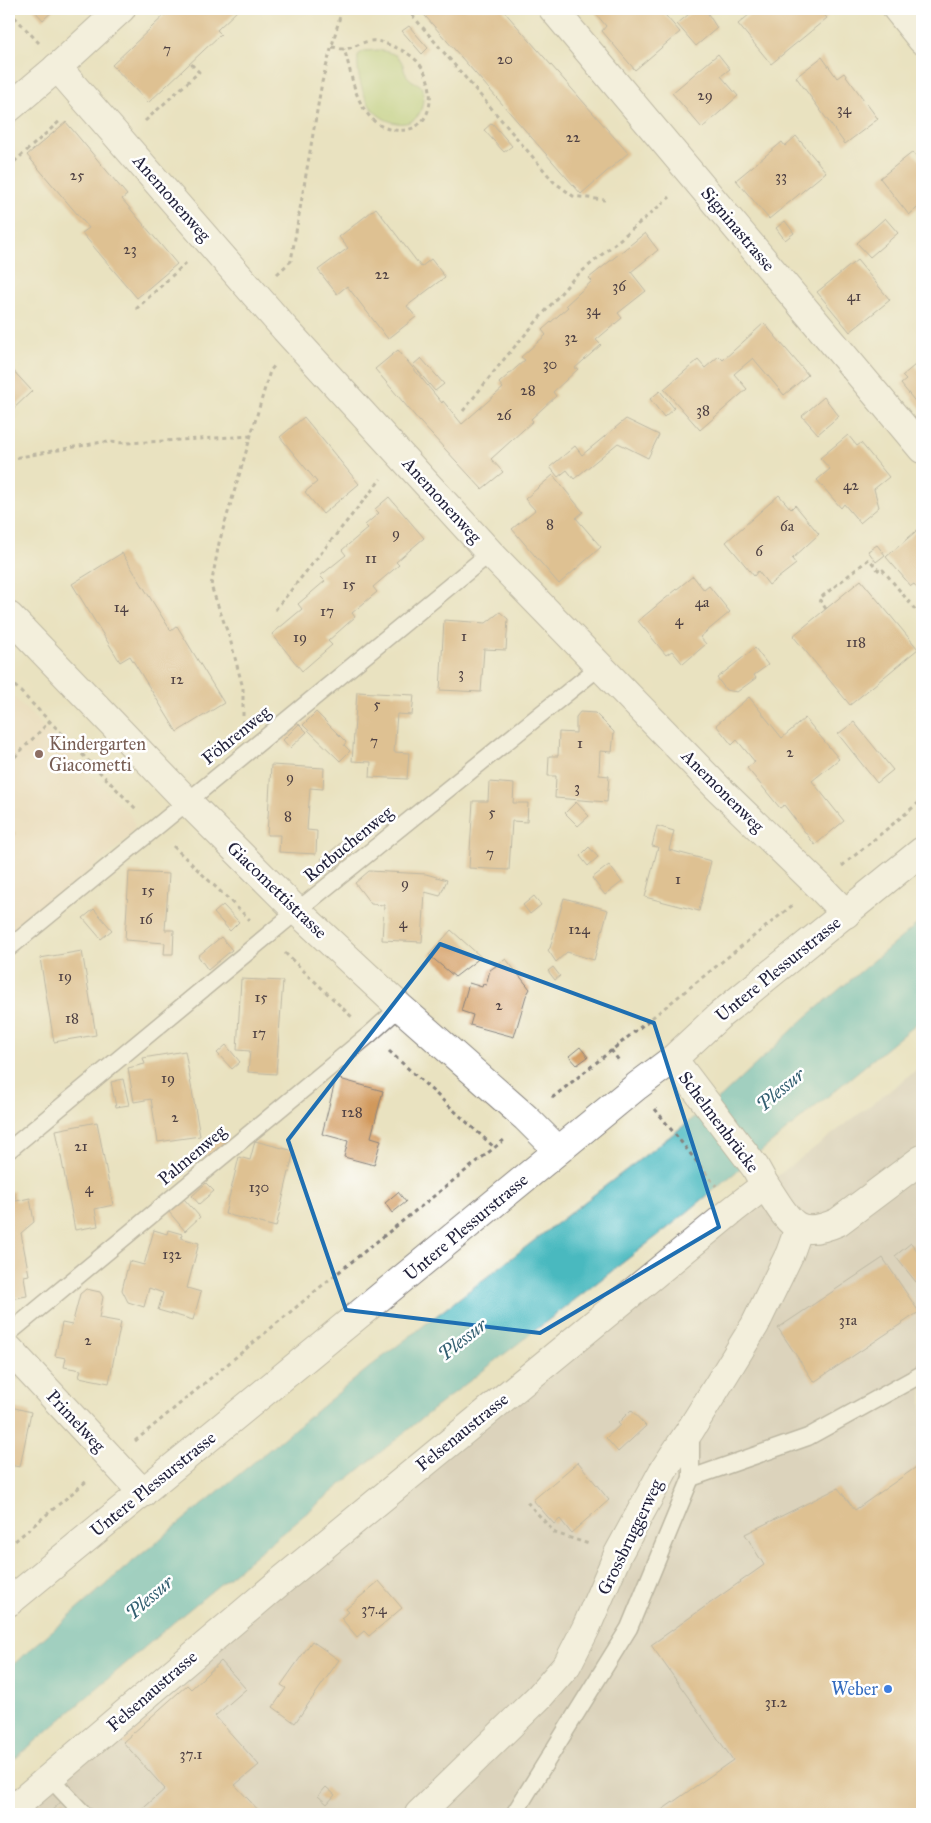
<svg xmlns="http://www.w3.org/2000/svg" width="931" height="1823" viewBox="0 0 931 1823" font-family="'IM FELL Great Primer',serif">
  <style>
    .built { fill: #edd7bb }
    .industrial { fill: #ccc2b9 }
    .green { fill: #b1cf76; stroke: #6a7858 }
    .water { fill: #4ab9bf; stroke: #366e7d }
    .building { fill: #d1995c }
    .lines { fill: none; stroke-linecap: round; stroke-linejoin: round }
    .service-casing { stroke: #86827e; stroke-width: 19 }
    .minor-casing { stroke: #86827e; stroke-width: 30 }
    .path { stroke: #86827e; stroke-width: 3; stroke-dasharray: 4 4; stroke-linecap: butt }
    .service { stroke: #fff; stroke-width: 16 }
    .minor { stroke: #fff; stroke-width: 28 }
    .marked { fill: none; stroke: #1f6fb2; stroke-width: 4; stroke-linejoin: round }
    .education-dot { fill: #8d6e63; stroke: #fff; stroke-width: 2 }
    .shop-dot { fill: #3f7fe0; stroke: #fff; stroke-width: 2 }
    .labels { text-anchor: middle; stroke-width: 5; stroke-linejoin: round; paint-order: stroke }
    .number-label { font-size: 15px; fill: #4e4043 }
    .street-label { font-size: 18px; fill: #22223b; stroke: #fff }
    .education-label { font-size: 18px; fill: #785e54; stroke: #fff; text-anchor: start }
    .shop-label { font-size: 18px; fill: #366cbe; stroke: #fff; text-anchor: end }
    .water-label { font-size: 19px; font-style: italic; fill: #325e70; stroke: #fff }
  </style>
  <rect width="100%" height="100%" fill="#fff"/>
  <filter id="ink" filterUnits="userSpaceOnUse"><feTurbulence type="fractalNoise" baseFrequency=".02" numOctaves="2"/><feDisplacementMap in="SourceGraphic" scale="10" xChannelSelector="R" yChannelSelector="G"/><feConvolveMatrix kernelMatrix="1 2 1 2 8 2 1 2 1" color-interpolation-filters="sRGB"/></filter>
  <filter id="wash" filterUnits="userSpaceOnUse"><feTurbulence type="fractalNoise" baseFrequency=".0096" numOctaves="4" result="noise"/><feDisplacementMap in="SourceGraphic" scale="20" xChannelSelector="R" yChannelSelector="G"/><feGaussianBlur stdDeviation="1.12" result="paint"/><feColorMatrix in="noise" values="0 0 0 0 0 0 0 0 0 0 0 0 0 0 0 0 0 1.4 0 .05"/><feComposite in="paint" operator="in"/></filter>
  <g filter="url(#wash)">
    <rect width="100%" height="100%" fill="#e9e2c0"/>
    <polygon class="built" points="9,692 132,817 135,825 130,836 9,940"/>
    <polygon class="industrial" points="922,1066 922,1814 9,1814 734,1209"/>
    <path class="green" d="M378,50C388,52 399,53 403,65C404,70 405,74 409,78C412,82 419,83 422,87C425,92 423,100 422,106C417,131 387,126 373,110C362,97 356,71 358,55L364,51Z"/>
    <polygon class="water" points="922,920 922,1019 669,1227 432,1410 174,1622 9,1764 9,1668 126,1567 371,1366 721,1097 805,1018"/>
    <g id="blocks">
      <g class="building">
        <polygon points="33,9 55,9 43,20"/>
        <polygon points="171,9 239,9 217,30 221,34 148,103 112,65"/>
        <polygon points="419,9 502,9 628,153 581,194"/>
        <polygon points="592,9 660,9 680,32 635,70 602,31 606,26"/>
        <polygon points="695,9 705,9 717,28 696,46 677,24"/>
        <polygon points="756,9 819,9 827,18 771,64 738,24"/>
        <polygon points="409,26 428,48 422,54 402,31"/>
        <polygon points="718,54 730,69 721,76 738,96 702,128 672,93"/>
        <polygon points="822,57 837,78 844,73 878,119 845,144 796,77"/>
        <polygon points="66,122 127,195 122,199 177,264 137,298 82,233 89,228 27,155"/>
        <polygon points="492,123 512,146 504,152 484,130"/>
        <polygon points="796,136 826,172 769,219 736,180 782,142 785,146"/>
        <polygon points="913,152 922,163 922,204 909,215 880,178"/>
        <polygon points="376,208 421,267 431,259 445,277 407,306 416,317 388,339 347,286 337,294 318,270 348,248 339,237"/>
        <polygon points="885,218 898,233 870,257 857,243"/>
        <polygon points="785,221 794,233 785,240 776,228"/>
        <polygon points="645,233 658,250 631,272 646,291 618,313 622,318 596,340 601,345 575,368 578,369 553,392 556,396 531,419 533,421 491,459 503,472 482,489 420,422 375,369 398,350 442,403 443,401 462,424 503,388 499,383 525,360 521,357 546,335 542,330 568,307 566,305 592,281 589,278"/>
        <polygon points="857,260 890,300 850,332 817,292"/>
        <polygon points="764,323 808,375 784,395 753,358 734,374 747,389 700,430 664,389 698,360 705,368 719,356 723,360"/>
        <polygon points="421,358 444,384 435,391 413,365"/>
        <polygon points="915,365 919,370 922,367 922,410 901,384 906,380 902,376"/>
        <polygon points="9,366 32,391 9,413"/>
        <polygon points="660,391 674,408 664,417 650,399"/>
        <polygon points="824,397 839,416 818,434 802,416"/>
        <polygon points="304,417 359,484 323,514 305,492 317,482 280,437"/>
        <polygon points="626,419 659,435 648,458 618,443 574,479 567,470 558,477 550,467 575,446 582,455"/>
        <polygon points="848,435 857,446 861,443 889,477 874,489 879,507 860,523 844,504 841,508 817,480 830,469 820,458"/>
        <polygon points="553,475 583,512 576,518 601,547 559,584 512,529 535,510 525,499"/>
        <polygon points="779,495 791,509 795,505 819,534 792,559 796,564 769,585 758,571 754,576 726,542"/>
        <polygon points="389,497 424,538 396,562 399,565 373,587 377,592 352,613 355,617 328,641 332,645 302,671 272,634 302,609 298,604 325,581 320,576 346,555 342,550 368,528 365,525 379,513 375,509"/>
        <polygon points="922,526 922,594 914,584 911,586 886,557"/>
        <polygon points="877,545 885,555 876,562 868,551"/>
        <polygon points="122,553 171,631 177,626 224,703 177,732 130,656 120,662 72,584"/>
        <polygon points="693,576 704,590 709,586 730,612 700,637 706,644 683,664 672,651 666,655 638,621"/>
        <polygon points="861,580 918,649 850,705 793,636"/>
        <polygon points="500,612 508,619 506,650 484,649 481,692 440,690 444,620 486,623"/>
        <polygon points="755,648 768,665 754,675 756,678 737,692 726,690 717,678"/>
        <polygon points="357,692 414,695 412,715 397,714 394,752 409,753 407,779 370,777 371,762 352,761"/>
        <polygon points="749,697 782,738 805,718 839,759 812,781 844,821 815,845 784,805 780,808 747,768 755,762 737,740 732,745 716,725"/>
        <polygon points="316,712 346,742 344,745 350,751 340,761 303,725"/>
        <polygon points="580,712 595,713 614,732 612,752 600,751 599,775 609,776 607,802 555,798 556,776 548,776 549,756 558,756 559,732 576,733 576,717"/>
        <polygon points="854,722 893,770 877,783 838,734"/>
        <polygon points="299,724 307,732 290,748 283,740"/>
        <polygon points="271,765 324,768 323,789 310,788 307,830 317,831 316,854 279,852 280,835 267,835"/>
        <polygon points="489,782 514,784 513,803 528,803 527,822 512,821 509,870 469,868 473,801 488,801"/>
        <polygon points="576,802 589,816 578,826 565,813"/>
        <polygon points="9,826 16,834 9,841"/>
        <polygon points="657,826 674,831 669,850 711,861 699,911 645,897 658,847 652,846"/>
        <polygon points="343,841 352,852 331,870 321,859"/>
        <polygon points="589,847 598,857 588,866 580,856"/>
        <polygon points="609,865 622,882 605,895 592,878"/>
        <polygon points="369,871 426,874 447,880 440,896 425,892 422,942 382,940 384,905 371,904 355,883"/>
        <polygon points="129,872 169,874 165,930 174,930 173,954 164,954 165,943 125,940"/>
        <polygon points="534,896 541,905 530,914 523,905"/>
        <polygon points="564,898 608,910 594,960 567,952 556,962 548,950 550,948"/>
        <polygon points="223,905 239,922 230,931 214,913"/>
        <polygon points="94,909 112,930 101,939 83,918"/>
        <polygon points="451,930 481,957 455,977 429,955"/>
        <polygon points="221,937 232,950 208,970 198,956"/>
        <polygon points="82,951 96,1035 54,1042 40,958"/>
        <polygon points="506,959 530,989 526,996 514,1037 470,1025 473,1015 461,1011 469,983 482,987 483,984 486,985 490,970"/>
        <polygon points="553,967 560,976 555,980 548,971"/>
        <polygon points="241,979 283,981 276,1074 248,1072 250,1051 237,1050"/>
        <polygon points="226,1045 240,1062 232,1069 217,1053"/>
        <polygon points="580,1047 588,1057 577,1065 569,1056"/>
        <polygon points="185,1051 200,1136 158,1142 151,1099 134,1102 128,1068 145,1064 143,1058"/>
        <polygon points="336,1078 383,1091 371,1137 381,1140 374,1165 344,1157 348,1141 322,1134"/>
        <polygon points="123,1079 129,1105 116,1107 111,1082"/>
        <polygon points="97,1122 113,1205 95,1209 98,1226 75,1230 56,1130"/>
        <polygon points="220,1130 230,1142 208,1158 199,1147"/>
        <polygon points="255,1141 294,1151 276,1227 225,1214 239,1157 250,1160"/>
        <polygon points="206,1183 214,1191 199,1204 192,1196"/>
        <polygon points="14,1191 16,1201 30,1198 34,1222 21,1233 29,1275 24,1276 27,1296 9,1299 9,1192"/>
        <polygon points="398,1192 406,1202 392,1213 385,1203"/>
        <polygon points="184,1199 200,1217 185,1231 169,1212"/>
        <polygon points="154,1230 167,1234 168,1230 182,1234 181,1238 199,1243 187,1288 201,1292 193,1320 158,1310 163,1293 149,1288 144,1307 128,1302 122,1290 129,1261 144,1265"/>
        <polygon points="911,1243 922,1257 922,1277 916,1282 895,1256"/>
        <polygon points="883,1258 919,1312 814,1382 778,1328"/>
        <polygon points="86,1289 100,1292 103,1297 99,1318 121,1322 109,1383 79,1377 81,1370 64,1367 66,1358 55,1356 62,1323 72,1325 80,1294"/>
        <polygon points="9,1401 12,1402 11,1407 31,1412 20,1467 9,1465"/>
        <polygon points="631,1410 646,1426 618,1452 606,1438 620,1425 618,1423"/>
        <polygon points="578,1462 609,1500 571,1533 560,1519 554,1524 533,1500"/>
        <polygon points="922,1463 922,1814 656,1814 733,1760 651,1645 764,1565 745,1534 838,1488 855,1510"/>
        <polygon points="379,1581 402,1608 369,1636 364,1631 357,1637 341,1618 349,1612 346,1609"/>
        <polygon points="312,1641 339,1660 295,1723 273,1707 286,1688 281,1685"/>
        <polygon points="221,1661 246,1689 215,1716 259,1765 235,1785 262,1814 137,1814 165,1789 123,1742 187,1685 191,1689"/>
        <polygon points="326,1787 335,1795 327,1804 318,1796"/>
        <polygon points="63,1800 76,1814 48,1814"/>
      </g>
    </g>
  </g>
  <g filter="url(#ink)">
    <use href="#blocks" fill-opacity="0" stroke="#86827e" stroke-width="1"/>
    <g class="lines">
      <defs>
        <g id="service">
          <polyline points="9,948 490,553"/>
          <polyline points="9,1150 297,911 599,667"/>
          <polyline points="9,1333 370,1034 400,1007"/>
          <polyline points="691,1478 808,1437 922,1374"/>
          <polyline points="50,1778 84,1814"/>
          <polyline points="514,1814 629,1628 691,1478 691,1432"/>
        </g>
        <g id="minor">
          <polyline points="553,9 922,449"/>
          <polyline points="897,9 922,40"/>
          <polyline points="57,67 285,329 490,553 717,787 818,885 846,914"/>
          <polyline points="9,108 60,65 121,9"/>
          <polyline points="9,616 187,801 297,911 400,1007 526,1118 558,1150"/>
          <polyline points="673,1059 755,1167 765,1185"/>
          <polyline points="9,1349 143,1493"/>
          <polyline points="9,1602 637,1086 673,1059 720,1015 922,851"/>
          <path d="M9,1812L281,1581L734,1209L765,1185C788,1218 793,1242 838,1222L922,1159"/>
          <polyline points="419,1814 539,1697 567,1665 586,1628 618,1554 663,1471 691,1429 755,1325 790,1253 799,1228"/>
        </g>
      </defs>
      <use href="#service" class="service-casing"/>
      <use href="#minor" class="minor-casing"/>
      <g class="path">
        <polyline points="407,9 554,182 573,196 605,200"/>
        <polyline points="9,11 39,43"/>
        <path d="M332,47C335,47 340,49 343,49C358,48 366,36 384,43C396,47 408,52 417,61C439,85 435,135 395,130C383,129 374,123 367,113C353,95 351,70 344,49"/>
        <polyline points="145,121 199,72 190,63"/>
        <polyline points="9,156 14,162 61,120"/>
        <polyline points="277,274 291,261 322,82 342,9"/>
        <polyline points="136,309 187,262"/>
        <polyline points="463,411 505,358 573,279 670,197"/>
        <polyline points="9,459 102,442 128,443 251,436"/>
        <polyline points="826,609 819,599 869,559 880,572 883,570 922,618"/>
        <polyline points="275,610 381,479"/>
        <polyline points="9,680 137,810"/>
        <polyline points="243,724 243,688 230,639 211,586 219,543 270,371 276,364"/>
        <polyline points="9,763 50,721"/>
        <polyline points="173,846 250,920"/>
        <polyline points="842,866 922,800"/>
        <polyline points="285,953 353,1018"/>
        <polyline points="611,1050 620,1062"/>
        <polyline points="389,1051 495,1148"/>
        <polyline points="552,1098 794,904"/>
        <polyline points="655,1109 716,1186"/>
        <polyline points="135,1441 330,1279 504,1140"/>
        <polyline points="527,1502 555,1533 589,1544"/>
        <polyline points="9,1546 88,1480"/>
      </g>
      <use href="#service" class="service"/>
      <use href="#minor" class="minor"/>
    </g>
  </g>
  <path d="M0 0H931V1823H0ZM440,944L654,1023L719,1227L540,1333L346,1310L288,1140Z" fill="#e9e2c0" fill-opacity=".55" fill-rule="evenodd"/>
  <path class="marked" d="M440,944L654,1023L719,1227L540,1333L346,1310L288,1140Z"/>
  <circle class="education-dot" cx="39" cy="754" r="5"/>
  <circle class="shop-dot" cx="888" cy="1689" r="5"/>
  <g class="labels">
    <g class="number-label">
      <text x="167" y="54">7</text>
      <text x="505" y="64">20</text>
      <text x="705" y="100">29</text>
      <text x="844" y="114">34</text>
      <text x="573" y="142">22</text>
      <text x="77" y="180">25</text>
      <text x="781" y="181">33</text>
      <text x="130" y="254">23</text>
      <text x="382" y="279">22</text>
      <text x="619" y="291">36</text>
      <text x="854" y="301">41</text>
      <text x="593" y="315">34</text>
      <text x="571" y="342">32</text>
      <text x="550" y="369">30</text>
      <text x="528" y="395">28</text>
      <text x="703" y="415">38</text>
      <text x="504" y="420">26</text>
      <text x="851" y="490">42</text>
      <text x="550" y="529">8</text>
      <text x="787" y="531">6a</text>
      <text x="396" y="538">9</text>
      <text x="759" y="556">6</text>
      <text x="371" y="563">11</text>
      <text x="349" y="589">15</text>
      <text x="702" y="607">4a</text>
      <text x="121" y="612">14</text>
      <text x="327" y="616">17</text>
      <text x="679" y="625">4</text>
      <text x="464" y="641">1</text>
      <text x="300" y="642">19</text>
      <text x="856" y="647">118</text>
      <text x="461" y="678">3</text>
      <text x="177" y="684">12</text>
      <text x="377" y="709">5</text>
      <text x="374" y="746">7</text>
      <text x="580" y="748">1</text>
      <text x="790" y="757">2</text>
      <text x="290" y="782">9</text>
      <text x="577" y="792">3</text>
      <text x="492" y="817">5</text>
      <text x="288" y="821">8</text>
      <text x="490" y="858">7</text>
      <text x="678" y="884">1</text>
      <text x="405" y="888">9</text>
      <text x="148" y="895">15</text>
      <text x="146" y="924">16</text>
      <text x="403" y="928">4</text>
      <text x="579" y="934">124</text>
      <text x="65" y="981">19</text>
      <text x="261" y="1002">15</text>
      <text x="499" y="1010">2</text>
      <text x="72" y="1023">18</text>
      <text x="259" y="1038">17</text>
      <text x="168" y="1083">19</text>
      <text x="352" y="1117">128</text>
      <text x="175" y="1122">2</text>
      <text x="81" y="1151">21</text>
      <text x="259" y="1192">130</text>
      <text x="89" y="1193">4</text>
      <text x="172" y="1259">132</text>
      <text x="848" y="1325">31a</text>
      <text x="88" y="1345">2</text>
      <text x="374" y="1614">37.4</text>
      <text x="776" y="1707">31.2</text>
      <text x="191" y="1759">37.1</text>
    </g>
    <g class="street-label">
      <text transform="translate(172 198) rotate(49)" y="6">Anemonenweg</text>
      <text transform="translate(738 229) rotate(50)" y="6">Signinastrasse</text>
      <text transform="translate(442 500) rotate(48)" y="6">Anemonenweg</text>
      <text transform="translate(236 735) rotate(-39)" y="6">Föhrenweg</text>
      <text transform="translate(723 791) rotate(45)" y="6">Anemonenweg</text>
      <text transform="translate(348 844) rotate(-39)" y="6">Rotbuchenweg</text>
      <text transform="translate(277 890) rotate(44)" y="6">Giacomettistrasse</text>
      <text transform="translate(778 969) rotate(-39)" y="6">Untere Plessurstrasse</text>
      <text transform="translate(719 1122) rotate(53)" y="6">Schelmenbrücke</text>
      <text transform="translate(192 1155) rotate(-40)" y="6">Palmenweg</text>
      <text transform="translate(466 1227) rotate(-40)" y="6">Untere Plessurstrasse</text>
      <text transform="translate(76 1421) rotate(47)" y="6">Primelweg</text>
      <text transform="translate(462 1432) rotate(-39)" y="6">Felsenaustrasse</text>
      <text transform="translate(153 1484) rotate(-39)" y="6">Untere Plessurstrasse</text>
      <text transform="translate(630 1537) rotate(-64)" y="6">Grossbruggerweg</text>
      <text transform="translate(152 1691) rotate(-41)" y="6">Felsenaustrasse</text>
    </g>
    <g class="education-label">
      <text x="49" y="750">Kindergarten<tspan x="49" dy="21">Giacometti</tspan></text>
    </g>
    <g class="shop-label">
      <text x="878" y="1695">Weber</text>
    </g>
    <g class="water-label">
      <text transform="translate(780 1089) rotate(-40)" y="7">Plessur</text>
      <text transform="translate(462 1339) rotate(-38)" y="7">Plessur</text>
      <text transform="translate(149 1597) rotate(-41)" y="7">Plessur</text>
    </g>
  </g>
  <rect width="931" height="1823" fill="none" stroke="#fff" stroke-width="30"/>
</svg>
